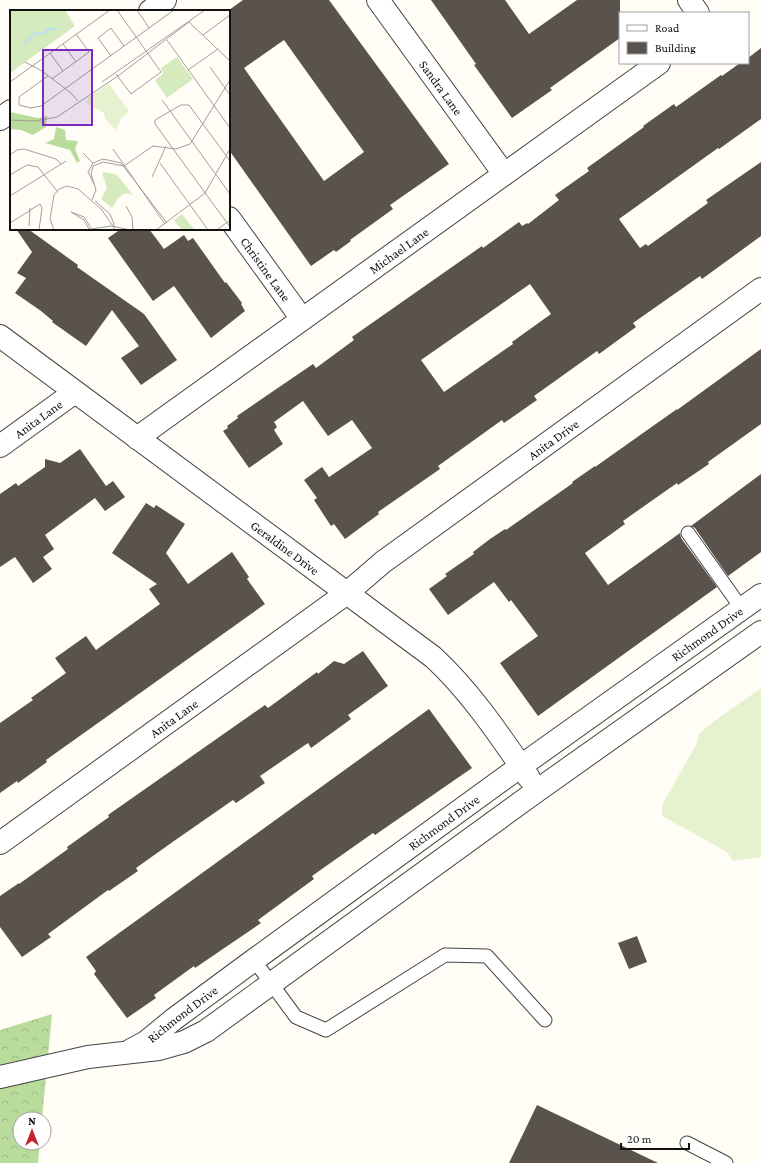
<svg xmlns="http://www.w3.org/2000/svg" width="761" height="1163" viewBox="0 0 761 1163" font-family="'Crimson Pro',serif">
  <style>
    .forest { fill: url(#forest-crowns) }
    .pitch { fill: #e6f2cf }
    .building { fill: #5a524d; fill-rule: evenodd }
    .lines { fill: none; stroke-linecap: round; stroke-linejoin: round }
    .service-casing { stroke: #444; stroke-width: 15 }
    .minor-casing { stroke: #444; stroke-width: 24 }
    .tertiary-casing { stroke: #444; stroke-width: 24 }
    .service { stroke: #fff; stroke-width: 13 }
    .minor { stroke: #fff; stroke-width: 22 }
    .tertiary { stroke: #fff; stroke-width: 22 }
    .labels { text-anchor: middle; stroke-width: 4; stroke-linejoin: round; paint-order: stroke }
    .street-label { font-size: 13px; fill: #111; stroke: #fff }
    .inset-river { fill: none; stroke: #b9e0f7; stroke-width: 2 }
    .inset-road { fill: none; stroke: #a09f9a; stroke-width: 1 }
    .view { fill: #7b2cbf; fill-opacity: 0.15; stroke: #7b2cbf; stroke-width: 2 }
    .inset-edge { fill: none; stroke: #111; stroke-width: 2 }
  </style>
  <defs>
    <pattern id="forest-crowns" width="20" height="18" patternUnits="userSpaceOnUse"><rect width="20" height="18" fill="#b9dc9c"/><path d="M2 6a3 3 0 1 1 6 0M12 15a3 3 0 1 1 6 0" fill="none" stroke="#9ebc85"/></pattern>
  </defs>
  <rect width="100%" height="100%" fill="#fffdf5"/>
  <polygon class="forest" points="52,1014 42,1119 20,1119 20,1143 40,1143 38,1163 0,1163 0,1030"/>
  <polygon class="pitch" points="761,688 761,857 733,861 727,852 662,816 662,805 697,743 699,734 709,725"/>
  <g class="building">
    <path d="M243,0H329L449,164L390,205L393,209L350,240L351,241L336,252L334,250L311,266L229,150V10ZM284,40L364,152L324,181L244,68Z"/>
    <polygon points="431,0 505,0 529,34 577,0 620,0 620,38 550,88 552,90 512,118 474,65 476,64"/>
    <path d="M761,48V119L719,149L718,148L619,219L640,248L646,244L648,246L708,203L706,200L761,162V236L702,279L700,276L633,323L636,327L599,354L597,351L534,396L537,400L504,423L502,420L438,466L440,469L378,512L379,514L345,539L334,524L331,526L314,500L317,498L304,480L322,467L329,477L372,448L352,420L328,436L303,401L274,422L277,427L274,430L283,444L249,468L223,431L228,428L227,426L238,418L237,416L313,364L316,368L354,340L352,337L482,246L483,248L519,222L522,226L527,223L528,224L559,200L555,195L589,171L587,168L644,127L643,126L674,104L676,107L721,75L722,76L740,63H748V58ZM530,284L551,314L512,342L513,344L444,392L421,360Z"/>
    <polygon points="16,229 28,229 78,265 77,267 144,314 177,360 141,385 121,358 139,346 112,310 86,346 52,322 53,321 41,311 15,293 26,278 17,273 32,252"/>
    <polygon points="121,229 149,229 164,249 184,235 188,241 193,238 225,283 226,282 242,303 241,304 245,311 211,338 174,286 153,301 108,238"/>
    <polygon points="761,349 761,424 708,462 709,464 678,485 677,483 623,521 625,524 585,553 608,585 680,533 681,538 717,587 538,716 500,663 538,636 511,600 509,602 494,582 448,615 429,589 447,576 445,574 474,554 473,552 490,539 505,529 506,530 573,483 572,482 595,466 595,467 677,409 677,410"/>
    <polygon points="80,449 106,486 113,481 125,497 105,511 95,498 45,535 54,549 43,557 52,569 33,583 15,557 0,567 0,494 16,483 18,486 45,467 45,459 60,463"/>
    <polygon points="761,474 761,552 728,576 695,528 691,526"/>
    <polygon points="146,503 154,508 156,505 185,524 166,553 188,584 232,552 249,577 247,579 265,604 46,760 47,762 18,783 17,781 0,793 0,723 33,700 31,698 66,673 55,658 86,636 96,650 160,604 149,589 157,584 112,553"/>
    <polygon points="363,651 388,686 348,715 351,719 311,748 308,743 260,776 265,783 236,803 233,800 174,841 136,868 138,871 109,891 108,890 48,934 51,937 22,957 0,927 0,896 19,883 19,884 68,849 67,847 109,817 108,815 265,705 268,708 317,672 318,674 334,661 344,664"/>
    <polygon points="429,709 472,768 375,835 373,833 312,876 314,879 258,920 261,923 195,968 194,966 154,995 156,998 127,1018 94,974 96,971 86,957"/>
    <polygon points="637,936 647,962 629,969 618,943"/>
    <polygon points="537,1105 658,1163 509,1163"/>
  </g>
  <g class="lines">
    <defs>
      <g id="service">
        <polyline points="688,533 742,609"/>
        <polyline points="254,960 296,1017 326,1030 445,955 487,956 545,1020"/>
        <polyline points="687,1143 726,1163"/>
      </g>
      <g id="minor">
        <path id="s1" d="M378,0L504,174"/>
        <polyline points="689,0 698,13"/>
        <path id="s2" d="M229,218L302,319"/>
        <path id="s3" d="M0,336L433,657C471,692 500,736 529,778"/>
        <path id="s4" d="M137,438L659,63"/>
        <path id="s5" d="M0,446L75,392"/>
        <path id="s6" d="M0,843L347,593L383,562L761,289"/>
        <path id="s7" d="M131,1050L146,1042L174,1019L254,960L521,766L761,595"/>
        <polyline points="0,1077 88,1057 159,1049 184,1042 206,1031 538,790 761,632"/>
      </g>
      <g id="tertiary">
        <polyline points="150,11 165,0"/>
        <polyline points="0,119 11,111"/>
      </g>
    </defs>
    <use href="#service" class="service-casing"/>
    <use href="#minor" class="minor-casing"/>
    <use href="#tertiary" class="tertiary-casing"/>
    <use href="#service" class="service"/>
    <use href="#minor" class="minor"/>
    <use href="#tertiary" class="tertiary"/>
  </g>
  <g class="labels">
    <g class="street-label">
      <text dy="5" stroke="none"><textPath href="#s1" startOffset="108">Sandra Lane</textPath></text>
      <text dy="5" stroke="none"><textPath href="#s4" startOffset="322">Michael Lane</textPath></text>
      <text dy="5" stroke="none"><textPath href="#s2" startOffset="63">Christine Lane</textPath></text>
      <text dy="5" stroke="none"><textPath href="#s5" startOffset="47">Anita Lane</textPath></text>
      <text dy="5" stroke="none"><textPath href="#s6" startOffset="685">Anita Drive</textPath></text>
      <text dy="5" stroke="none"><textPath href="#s3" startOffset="355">Geraldine Drive</textPath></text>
      <text dy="5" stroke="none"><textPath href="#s7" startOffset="711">Richmond Drive</textPath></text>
      <text dy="5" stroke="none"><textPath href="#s6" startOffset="214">Anita Lane</textPath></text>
      <text dy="5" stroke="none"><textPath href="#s7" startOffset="387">Richmond Drive</textPath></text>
      <text dy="5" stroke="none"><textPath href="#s7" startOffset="63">Richmond Drive</textPath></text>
    </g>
  </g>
  <g transform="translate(10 10)">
    <rect width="220" height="220" fill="#fffdf5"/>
    <path d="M0,0H55L65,16L0,63ZM167,47L183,69L157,88L145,70L153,64L151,58ZM95,162L107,165L123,185L115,183L108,188L102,198L91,189L97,178L92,163ZM172,204L183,218L188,220H172L164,210Z" fill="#d5ebbd"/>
    <path d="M0,102L28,108L37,106L36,117L23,125L11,120L0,119ZM46,117L55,120L56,130L68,131L65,139L70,151L67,153L60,140L35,133L44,129Z" fill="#b9dc9c"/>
    <path d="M99,74L119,101L111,109L106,120L95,109L94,103L76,93L79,87Z" fill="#e6f2cf"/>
    <path class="inset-river" d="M14,34L25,23L33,24L38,19H48"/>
    <path class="inset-road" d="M127,0L139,18M179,12L220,51M193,25L220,5M157,30L220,118M53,34L66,52M40,43L53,61M101,46L88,28L101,18L114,36M15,52L32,61L61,83L68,91M200,57L220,85M178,60L208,39M106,64L121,84L151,62L107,0M38,66L9,87V95L21,98L31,96L164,0M42,69L79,42L66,24M0,72L100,0M92,72L195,0M152,90L220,184M0,110L25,111L47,107L108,66L179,12M103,139L155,214M73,143L83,153M0,145L7,140L14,139L46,149L51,154M220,151L179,95H171L145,110V114L220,217M150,153L198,220M114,156L143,136L166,139L180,134L220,70M0,165L17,155L28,157L47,181M142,167L156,136M84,174L78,162L83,153L93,149L111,153L157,213M0,186L56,151M82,190L86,180L81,164L83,156L93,152L114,156M85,191L100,204L104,214V220M116,196L122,207L123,220M0,213L30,194L32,198L29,220M19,216L20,198M79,219L74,210L61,202L74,207L81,218M44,220L40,209L44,185L49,179L57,176L68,179L91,199L103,216M75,220L101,216L121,220M146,220L195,183L220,139M207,220L220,210"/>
    <path class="view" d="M33,40H82V115H33Z"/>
    <rect width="220" height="220" class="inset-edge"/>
  </g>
  <rect x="619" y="12" width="130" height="52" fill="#ffffff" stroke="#a0a0a0"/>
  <rect x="627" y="25" width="20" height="6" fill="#ffffff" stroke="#a0a0a0"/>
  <text x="655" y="32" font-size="12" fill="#111111">Road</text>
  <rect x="627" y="42" width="20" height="12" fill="#5a524d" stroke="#a0a0a0"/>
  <text x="655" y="52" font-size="12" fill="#111111">Building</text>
  <g transform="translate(32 1131)"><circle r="19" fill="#ffffff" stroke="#a0a0a0"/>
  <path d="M0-3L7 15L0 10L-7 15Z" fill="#c4262e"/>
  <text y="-6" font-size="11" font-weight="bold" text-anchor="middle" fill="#111111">N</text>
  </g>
  <path d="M621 1143v6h68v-6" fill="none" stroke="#111111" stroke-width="2"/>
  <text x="627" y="1143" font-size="12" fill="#111111" stroke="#ffffff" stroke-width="3" paint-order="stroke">20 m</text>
</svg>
